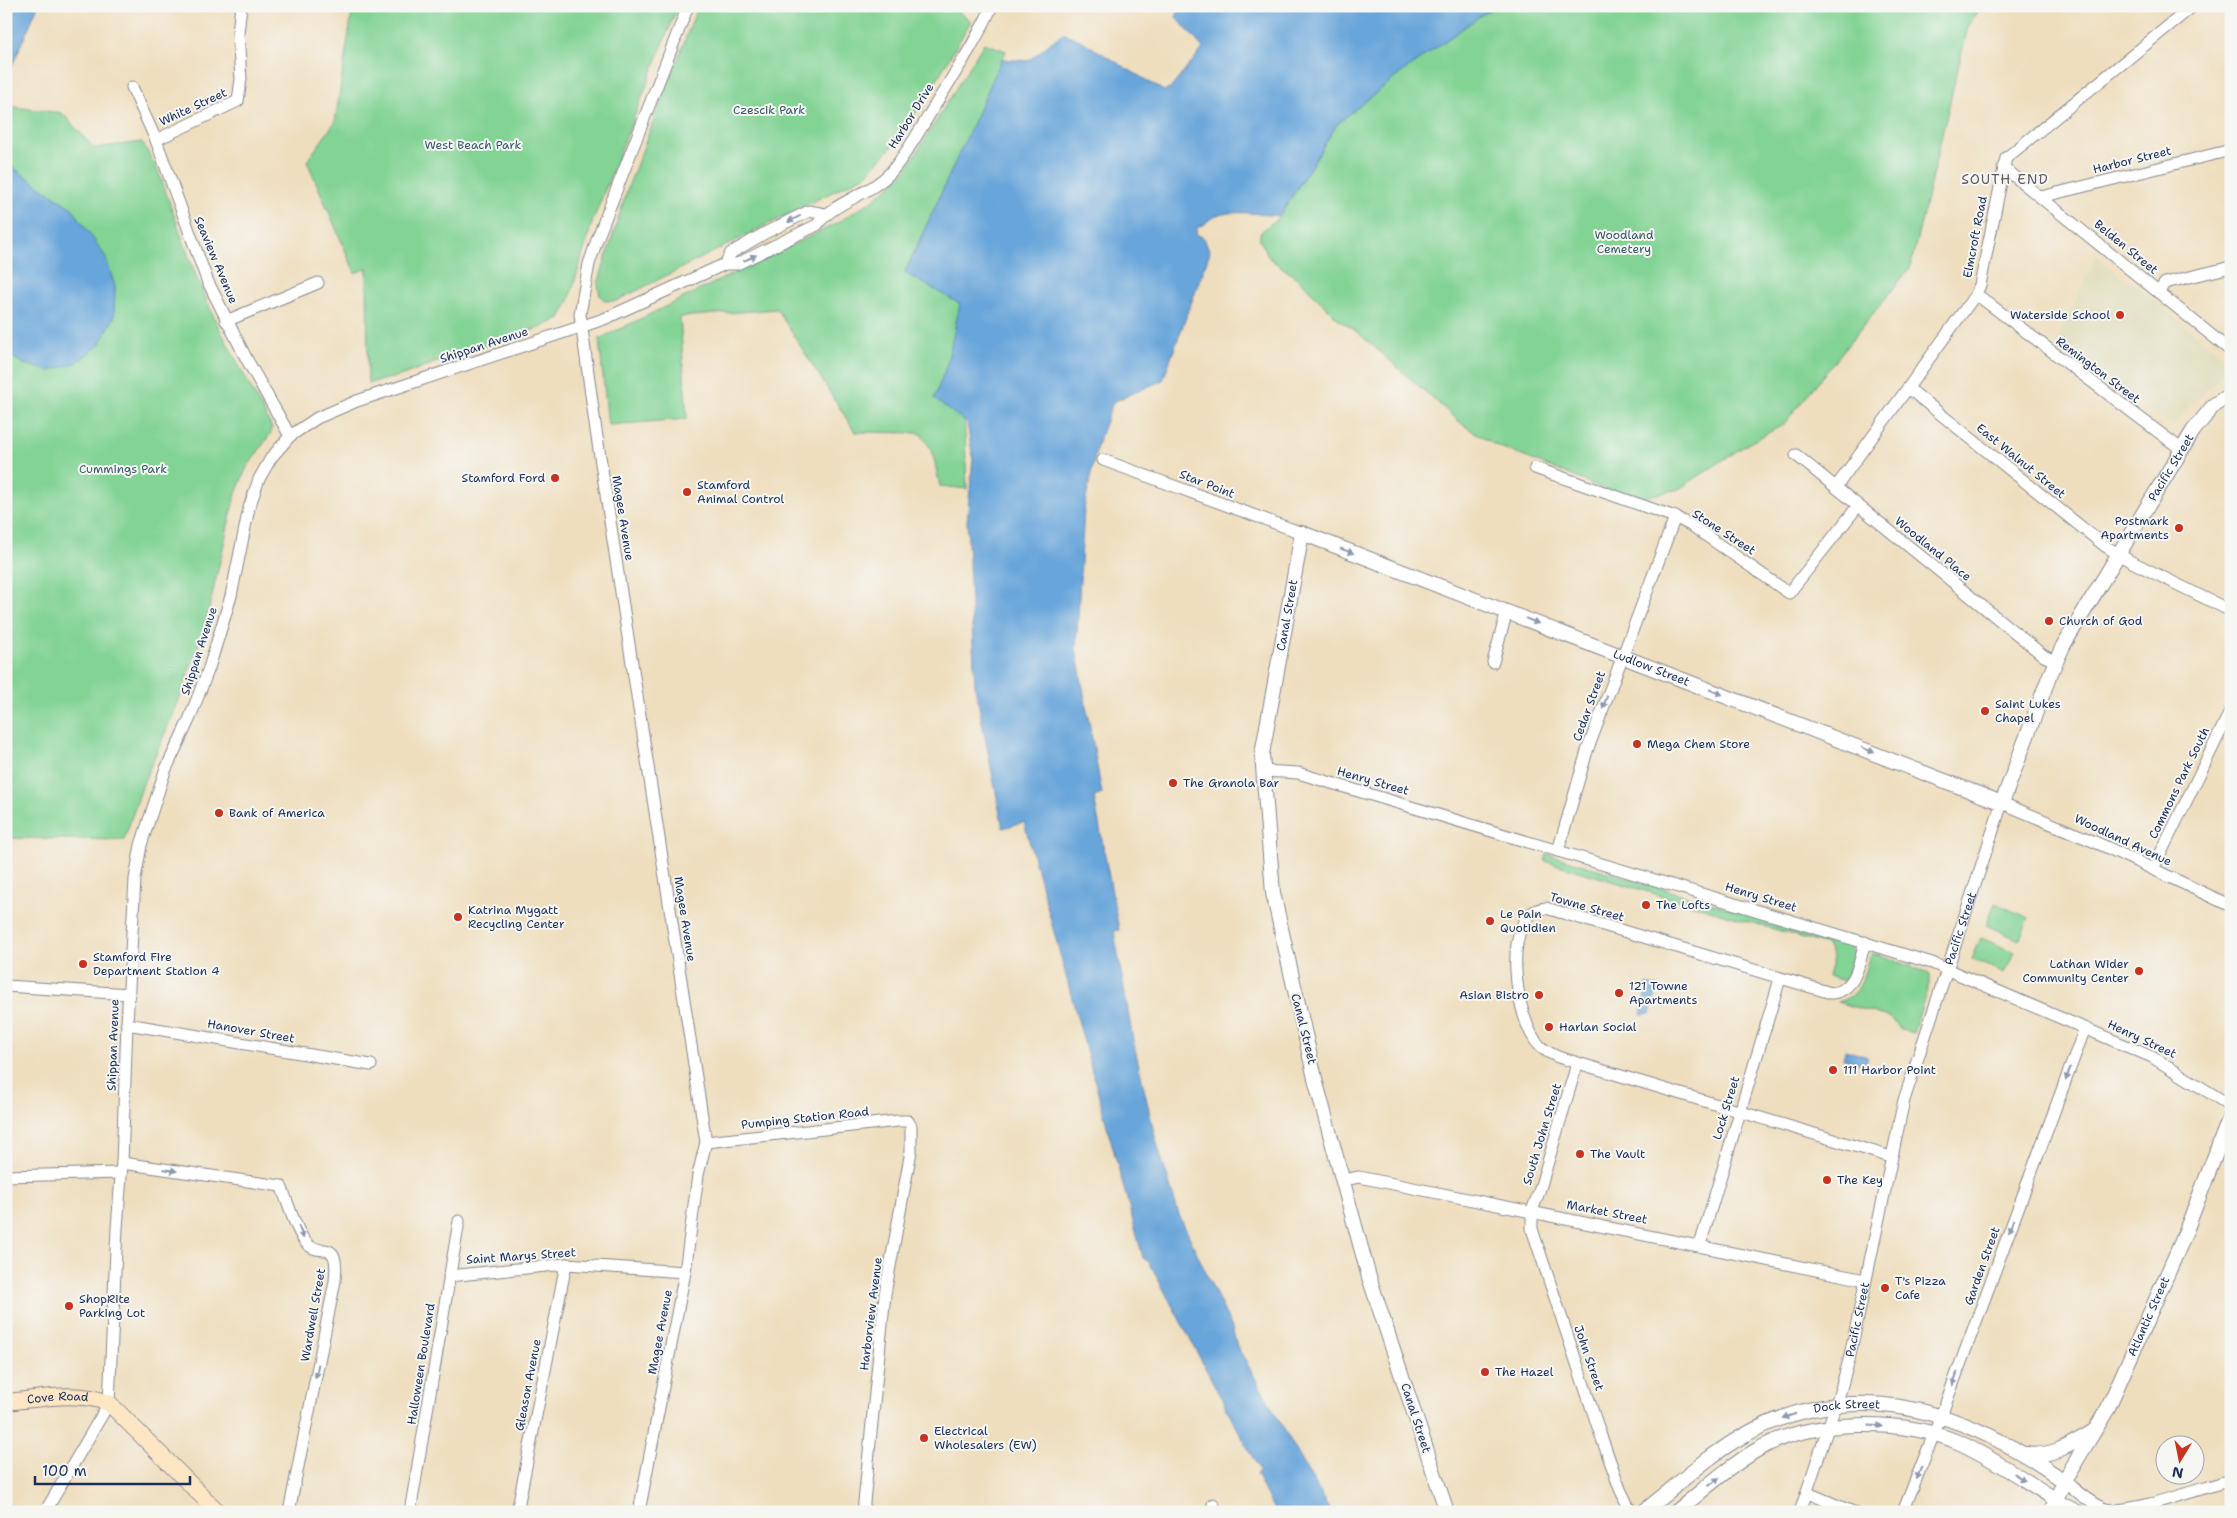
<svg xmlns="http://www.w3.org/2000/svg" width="2237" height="1518" viewBox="0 0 2237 1518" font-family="'Shantell Sans',sans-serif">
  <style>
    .built { fill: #e0ddbb }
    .green { fill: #82d394; stroke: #4e8179 }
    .water { fill: #68a5da; stroke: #426a9c }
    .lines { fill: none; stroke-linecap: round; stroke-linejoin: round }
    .minor-casing { stroke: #85868e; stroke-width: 13 }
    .tertiary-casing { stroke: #85868e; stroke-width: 16 }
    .secondary-casing { stroke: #85868e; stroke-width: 18 }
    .minor { stroke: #fff; stroke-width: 11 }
    .tertiary { stroke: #fff; stroke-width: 14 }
    .secondary { stroke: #fce6c4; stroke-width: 16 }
    .oneway { fill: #8d97ae }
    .poi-dot { fill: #c8321e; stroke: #f6f6f2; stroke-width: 2 }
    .labels { text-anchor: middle; stroke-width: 4; stroke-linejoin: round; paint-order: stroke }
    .street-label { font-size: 12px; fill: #1b2f5e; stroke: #f6f6f2 }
    .park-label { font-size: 12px; fill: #35586c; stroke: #f6f6f2 }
    .poi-label { font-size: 12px; fill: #1b2f5e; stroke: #f6f6f2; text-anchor: start }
    .neighbourhood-label { font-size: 14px; letter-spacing: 1px; fill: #5f5963; stroke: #f6f6f2 }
  </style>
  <rect width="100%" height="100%" fill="#f6f6f2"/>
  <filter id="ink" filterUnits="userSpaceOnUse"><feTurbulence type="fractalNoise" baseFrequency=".02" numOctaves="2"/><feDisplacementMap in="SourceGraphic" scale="10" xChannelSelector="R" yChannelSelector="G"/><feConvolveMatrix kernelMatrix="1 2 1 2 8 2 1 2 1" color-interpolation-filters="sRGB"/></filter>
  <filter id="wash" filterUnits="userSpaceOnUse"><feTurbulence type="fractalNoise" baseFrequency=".0096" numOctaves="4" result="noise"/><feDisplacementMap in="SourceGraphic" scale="20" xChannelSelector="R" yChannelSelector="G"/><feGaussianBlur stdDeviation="1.12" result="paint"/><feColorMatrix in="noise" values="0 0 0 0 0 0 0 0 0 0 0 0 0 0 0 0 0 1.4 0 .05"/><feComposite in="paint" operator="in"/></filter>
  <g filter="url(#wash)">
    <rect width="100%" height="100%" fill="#efdebe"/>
    <polygon class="built" points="2097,255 2106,265 2139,288 2221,355 2224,360 2226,366 2217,378 2219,380 2203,392 2173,426 2090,364 2056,342"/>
    <g class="green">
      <polygon points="353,6 678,6 592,223 569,301 560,318 542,327 458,354 397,377 368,383 367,268 355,273 307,161 335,122"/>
      <polygon points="698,6 951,6 971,21 940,74 899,139 866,175 616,301 606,301 600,296 598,284 628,187"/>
      <polygon points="1498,6 1981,6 1968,27 1910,268 1783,425 1749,443 1679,489 1645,497 1617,494 1495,445 1462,424 1356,331 1339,320 1297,278 1270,259 1260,240 1260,233 1280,216 1337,124 1401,73 1481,15"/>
      <polygon points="984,43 1006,51 905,272 960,304 967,489 940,486 932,450 920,433 855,432 777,309 680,317 687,419 608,425 599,339 837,223 873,200 904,173"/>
      <polygon points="6,106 62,113 94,148 142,142 158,171 197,279 218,326 272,428 271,433 246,469 235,496 204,630 176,708 144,781 124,840 6,838 6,353 24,364 99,345 114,317 115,286 73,209 6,163"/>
      <polygon points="1547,854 1848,944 1855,953 1844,981 1828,976 1833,958 1827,945 1545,861"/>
      <polygon points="1995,903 2029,918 2019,940 1986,925"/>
      <polygon points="1981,938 2014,952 2005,973 1972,959"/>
      <path d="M1872,954H1877L1926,972L1930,975V981L1913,1033L1901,1029L1891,1018L1837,1002C1866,994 1860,975 1872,954Z"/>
    </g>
    <g class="water">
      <polygon points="6,6 38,6 6,80"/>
      <path d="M1181,6H1498L1481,15L1401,73L1337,124L1280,216C1258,215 1219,205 1204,225L1198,226L1196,234L1204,238L1210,252L1164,377L1163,380L1113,402L1097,445L1084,509L1076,649L1102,794L1094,797L1119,930L1114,931L1133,1040L1155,1137L1179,1215L1232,1328L1237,1346L1331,1512H1275L1256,1474L1260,1471L1149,1262L1143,1258L1024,822L1003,828L975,686L967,521L973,458L967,423L934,399L947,364L960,304L905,273L1002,59L1028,61L1063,33L1080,40L1164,91L1170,89L1203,48L1176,17Z"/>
      <polygon points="6,163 73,209 105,256 115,286 114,317 99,345 76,363 49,371 24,364 6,353"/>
      <polygon points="1647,984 1658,987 1650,1014 1646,1013 1645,1015 1641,1014"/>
      <polygon points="1845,1050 1868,1057 1865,1065 1843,1059"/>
    </g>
  </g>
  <g filter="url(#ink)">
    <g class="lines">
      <defs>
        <g id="minor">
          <polyline points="132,87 156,140 207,280 246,358 290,436"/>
          <polyline points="156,140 238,101 241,79 238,33 241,6"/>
          <polyline points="2003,167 2231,351"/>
          <polyline points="2041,197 2231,150"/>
          <polyline points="725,264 731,253 765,233 809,211 825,214"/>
          <polyline points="2159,291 2165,283 2231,267"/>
          <polyline points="1976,294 2181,449"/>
          <polyline points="226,321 318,283"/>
          <polyline points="1908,388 2105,546 2130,561 2231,611"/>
          <polyline points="1796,455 2044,656 2055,661"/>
          <polyline points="1103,460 1302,533"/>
          <polyline points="1535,468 1675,517 1692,526 1789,593 1858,506"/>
          <polyline points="1836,487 1976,294 1980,285 2006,158 2193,6"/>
          <polyline points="1493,662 1507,611"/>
          <polyline points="1263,771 1298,773 1932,963 2152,1057 2231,1106"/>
          <polyline points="1558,851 1587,751 1675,517"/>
          <polyline points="2153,869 2231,710"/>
          <path d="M1865,942C1859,962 1857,991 1831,993L1546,908C1498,911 1516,1022 1539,1045C1544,1051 1552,1054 1558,1057L1891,1157"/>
          <polyline points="6,986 129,994"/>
          <polyline points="127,1024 371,1065"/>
          <polyline points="1577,1064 1539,1192 1532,1211 1532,1229 1601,1436 1620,1489 1631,1512"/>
          <polyline points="706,1142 898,1121 908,1121 911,1126 911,1151 885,1294 863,1512"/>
          <path d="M122,1163L281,1186C288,1202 294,1226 304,1240C318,1262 340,1232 335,1281L289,1512"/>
          <polyline points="6,1176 121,1173"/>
          <polyline points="1343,1180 1359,1177 1865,1280"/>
          <polyline points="1700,1245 1780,979"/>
          <polyline points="449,1276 566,1264 685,1272"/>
          <path d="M2064,1481C2076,1490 2091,1505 2106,1509C2129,1515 2204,1487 2231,1480"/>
          <polyline points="1808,1493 1853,1512"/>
          <polyline points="2055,1499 2080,1512"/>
          <polyline points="1213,1504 1215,1512"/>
          <path d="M45,1512L109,1403L117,1228L122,1163L127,1024L135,879L141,845L165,771L189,720L209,668L231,596L249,508L259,479L271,458L290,436L317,418L357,401L604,319L725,264H737L817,225C833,202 870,195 891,172C909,151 922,126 937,102C956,71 977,40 992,6"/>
          <polyline points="410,1512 459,1221"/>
          <polyline points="517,1512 566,1264"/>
          <polyline points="639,1512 685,1272 698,1175 706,1142 595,424 580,314 589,264 598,237 688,6"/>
          <path id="s1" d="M1800,1512L1840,1392L1849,1360L1904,1100L2002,803L2102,845L2231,906"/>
          <polyline points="1903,1512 1941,1416 2085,1028"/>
        </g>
        <g id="tertiary">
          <path d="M2026,1454C2052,1458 2073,1443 2094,1431"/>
          <path id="s2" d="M1447,1512L1369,1277L1316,1083L1273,893L1262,754L1302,533L2002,803L2049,677L2063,646L2193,431L2214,405L2231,394"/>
          <path id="s3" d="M1643,1512C1676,1487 1707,1456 1743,1436C1855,1373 1967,1411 2064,1481"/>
          <path d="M1676,1512C1702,1491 1728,1467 1757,1450C1812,1418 1903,1418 1960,1443C1993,1458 2024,1480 2055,1499"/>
          <path id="s4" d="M2051,1512L2064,1481L2107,1410L2182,1241L2231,1114"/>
        </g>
        <g id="secondary">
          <path id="s5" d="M6,1402C40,1399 76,1390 109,1403L218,1512"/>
        </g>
      </defs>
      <use href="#minor" class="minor-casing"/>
      <use href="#tertiary" class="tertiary-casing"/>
      <use href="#secondary" class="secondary-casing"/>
      <use href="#minor" class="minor"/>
      <use href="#tertiary" class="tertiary"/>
      <use href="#secondary" class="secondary"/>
    </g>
    <defs><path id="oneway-solid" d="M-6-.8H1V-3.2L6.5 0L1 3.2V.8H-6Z" transform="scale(1.25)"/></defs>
    <g class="oneway">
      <use href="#oneway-solid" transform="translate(794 219) rotate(153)"/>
      <use href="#oneway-solid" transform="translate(750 258) rotate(-25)"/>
      <use href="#oneway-solid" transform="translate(1347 551) rotate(20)"/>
      <use href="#oneway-solid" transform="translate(1532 621) rotate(22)"/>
      <use href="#oneway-solid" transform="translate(1716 692) rotate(21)"/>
      <use href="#oneway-solid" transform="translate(1605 702) rotate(110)"/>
      <use href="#oneway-solid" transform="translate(1868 750) rotate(22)"/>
      <use href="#oneway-solid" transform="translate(2068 1074) rotate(110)"/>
      <use href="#oneway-solid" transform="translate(170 1170) rotate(8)"/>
      <use href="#oneway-solid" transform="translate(2011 1226) rotate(110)"/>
      <use href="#oneway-solid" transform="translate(301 1232) rotate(68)"/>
      <use href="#oneway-solid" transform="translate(317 1371) rotate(101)"/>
      <use href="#oneway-solid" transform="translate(1955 1379) rotate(110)"/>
      <use href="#oneway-solid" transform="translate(1789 1416) rotate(162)"/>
      <use href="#oneway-solid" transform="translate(1876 1426) rotate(3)"/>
      <use href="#oneway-solid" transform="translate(1919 1473) rotate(111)"/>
      <use href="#oneway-solid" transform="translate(2019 1477) rotate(32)"/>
      <use href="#oneway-solid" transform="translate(1714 1482) rotate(-38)"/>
    </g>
  </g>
  <g class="poi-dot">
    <circle cx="2120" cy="315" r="5"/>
    <circle cx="555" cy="478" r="5"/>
    <circle cx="687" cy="492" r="5"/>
    <circle cx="2179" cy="528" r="5"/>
    <circle cx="2049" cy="621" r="5"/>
    <circle cx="1985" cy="711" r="5"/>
    <circle cx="1637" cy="744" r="5"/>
    <circle cx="1173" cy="783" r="5"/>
    <circle cx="219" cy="813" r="5"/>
    <circle cx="1646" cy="905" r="5"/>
    <circle cx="458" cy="917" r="5"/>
    <circle cx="1490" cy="921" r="5"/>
    <circle cx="83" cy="964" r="5"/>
    <circle cx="2139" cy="971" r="5"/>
    <circle cx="1619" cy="993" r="5"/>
    <circle cx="1539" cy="995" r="5"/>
    <circle cx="1549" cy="1027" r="5"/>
    <circle cx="1833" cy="1070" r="5"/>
    <circle cx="1580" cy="1154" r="5"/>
    <circle cx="1827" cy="1180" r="5"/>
    <circle cx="1885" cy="1288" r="5"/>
    <circle cx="69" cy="1306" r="5"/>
    <circle cx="1485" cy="1372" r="5"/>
    <circle cx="924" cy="1438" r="5"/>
  </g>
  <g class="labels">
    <g class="street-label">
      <text transform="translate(193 107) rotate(-25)" y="4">White Street</text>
      <text transform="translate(911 116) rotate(-58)" y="4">Harbor Drive</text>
      <text transform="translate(2132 160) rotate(-14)" y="4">Harbor Street</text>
      <text transform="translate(1975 237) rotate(-79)" y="4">Elmcroft Road</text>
      <text transform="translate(2126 247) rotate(39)" y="4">Belden Street</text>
      <text transform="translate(216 260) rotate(67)" y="4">Seaview Avenue</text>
      <text transform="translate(484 345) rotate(-18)" y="4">Shippan Avenue</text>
      <text transform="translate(2098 370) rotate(37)" y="4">Remington Street</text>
      <text transform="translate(2021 461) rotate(39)" y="4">East Walnut Street</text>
      <text dy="4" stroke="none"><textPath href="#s2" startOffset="2135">Pacific Street</textPath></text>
      <text transform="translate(1207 484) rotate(21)" y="4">Star Point</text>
      <text transform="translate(623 518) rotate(81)" y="4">Magee Avenue</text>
      <text transform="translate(1724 532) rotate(33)" y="4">Stone Street</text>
      <text transform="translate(1933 549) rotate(39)" y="4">Woodland Place</text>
      <text dy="4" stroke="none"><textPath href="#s2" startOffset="924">Canal Street</textPath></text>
      <text transform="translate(199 651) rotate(-72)" y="4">Shippan Avenue</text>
      <text dy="4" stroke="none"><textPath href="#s2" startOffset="1382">Ludlow Street</textPath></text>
      <text transform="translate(1589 706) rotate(-70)" y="4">Cedar Street</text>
      <text transform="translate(1373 781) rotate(16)" y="4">Henry Street</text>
      <text transform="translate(2179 783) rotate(-64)" y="4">Commons Park South</text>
      <text transform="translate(2123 840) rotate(25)" y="4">Woodland Avenue</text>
      <text transform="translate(1761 897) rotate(17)" y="4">Henry Street</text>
      <text transform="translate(1587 907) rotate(16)" y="4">Towne Street</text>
      <text transform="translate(685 919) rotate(81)" y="4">Magee Avenue</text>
      <text dy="4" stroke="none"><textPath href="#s1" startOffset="606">Pacific Street</textPath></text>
      <text transform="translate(1304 1029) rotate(76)" y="4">Canal Street</text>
      <text transform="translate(251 1031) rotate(10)" y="4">Hanover Street</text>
      <text transform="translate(2142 1039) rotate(25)" y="4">Henry Street</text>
      <text transform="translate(113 1045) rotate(-88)" y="4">Shippan Avenue</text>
      <text transform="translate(1726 1108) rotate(-73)" y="4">Lock Street</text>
      <text transform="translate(805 1118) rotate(-6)" y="4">Pumping Station Road</text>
      <text transform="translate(1542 1134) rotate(-73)" y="4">South John Street</text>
      <text transform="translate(1607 1212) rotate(11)" y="4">Market Street</text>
      <text transform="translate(521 1256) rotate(-4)" y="4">Saint Marys Street</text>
      <text transform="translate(1982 1266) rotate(-70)" y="4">Garden Street</text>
      <text transform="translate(871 1314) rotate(-83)" y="4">Harborview Avenue</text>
      <text transform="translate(313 1315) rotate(-80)" y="4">Wardwell Street</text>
      <text dy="4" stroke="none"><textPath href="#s4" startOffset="219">Atlantic Street</textPath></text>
      <text dy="4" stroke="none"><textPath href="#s1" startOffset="201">Pacific Street</textPath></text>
      <text transform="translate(660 1332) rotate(-79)" y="4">Magee Avenue</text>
      <text transform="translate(1589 1358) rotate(71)" y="4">John Street</text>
      <text transform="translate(421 1364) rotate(-81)" y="4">Halloween Boulevard</text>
      <text transform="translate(528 1385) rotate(-79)" y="4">Gleason Avenue</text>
      <text dy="4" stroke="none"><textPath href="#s5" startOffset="52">Cove Road</textPath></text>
      <text dy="4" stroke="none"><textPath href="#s3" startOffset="235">Dock Street</textPath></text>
      <text transform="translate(1416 1418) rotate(72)" y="4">Canal Street</text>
    </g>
    <g class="park-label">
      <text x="769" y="114">Czescik Park</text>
      <text x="473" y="149">West Beach Park</text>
      <text x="1624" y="239">Woodland<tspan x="1624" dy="14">Cemetery</tspan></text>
      <text x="123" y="473">Cummings Park</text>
    </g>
    <g class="poi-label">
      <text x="2110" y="319" text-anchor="end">Waterside School</text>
      <text x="545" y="482" text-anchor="end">Stamford Ford</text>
      <text x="697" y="489">Stamford<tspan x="697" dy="14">Animal Control</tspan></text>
      <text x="2169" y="525" text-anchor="end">Postmark<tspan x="2169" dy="14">Apartments</tspan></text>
      <text x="2059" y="625">Church of God</text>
      <text x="1995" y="708">Saint Lukes<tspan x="1995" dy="14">Chapel</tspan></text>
      <text x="1647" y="748">Mega Chem Store</text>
      <text x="1183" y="787">The Granola Bar</text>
      <text x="229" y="817">Bank of America</text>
      <text x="1656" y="909">The Lofts</text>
      <text x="468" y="914">Katrina Mygatt<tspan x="468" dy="14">Recycling Center</tspan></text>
      <text x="1500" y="918">Le Pain<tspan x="1500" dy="14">Quotidien</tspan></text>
      <text x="93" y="961">Stamford Fire<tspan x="93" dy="14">Department Station 4</tspan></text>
      <text x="2129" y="968" text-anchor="end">Lathan Wider<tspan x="2129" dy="14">Community Center</tspan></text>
      <text x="1629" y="990">121 Towne<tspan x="1629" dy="14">Apartments</tspan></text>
      <text x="1529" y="999" text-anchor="end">Asian Bistro</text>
      <text x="1559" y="1031">Harlan Social</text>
      <text x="1843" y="1074">111 Harbor Point</text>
      <text x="1590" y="1158">The Vault</text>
      <text x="1837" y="1184">The Key</text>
      <text x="1895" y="1285">T's Pizza<tspan x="1895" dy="14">Cafe</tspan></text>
      <text x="79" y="1303">ShopRite<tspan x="79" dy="14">Parking Lot</tspan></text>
      <text x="1495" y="1376">The Hazel</text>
      <text x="934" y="1435">Electrical<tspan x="934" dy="14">Wholesalers (EW)</tspan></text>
    </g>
    <g class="neighbourhood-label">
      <text x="2005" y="184">SOUTH END</text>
    </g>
  </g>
  <rect width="2237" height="1518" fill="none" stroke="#f6f6f2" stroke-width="25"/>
  <g transform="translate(2180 1460) rotate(190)"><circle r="24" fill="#f6f6f2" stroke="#9ea6b7"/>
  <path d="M0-4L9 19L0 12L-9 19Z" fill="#c8321e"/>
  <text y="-8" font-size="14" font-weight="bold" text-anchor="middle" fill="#1b2f5e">N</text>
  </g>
  <path d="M35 1476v8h155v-8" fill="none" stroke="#1b2f5e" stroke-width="2.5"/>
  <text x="42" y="1476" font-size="15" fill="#1b2f5e" stroke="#f6f6f2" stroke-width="4" paint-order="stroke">100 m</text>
</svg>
